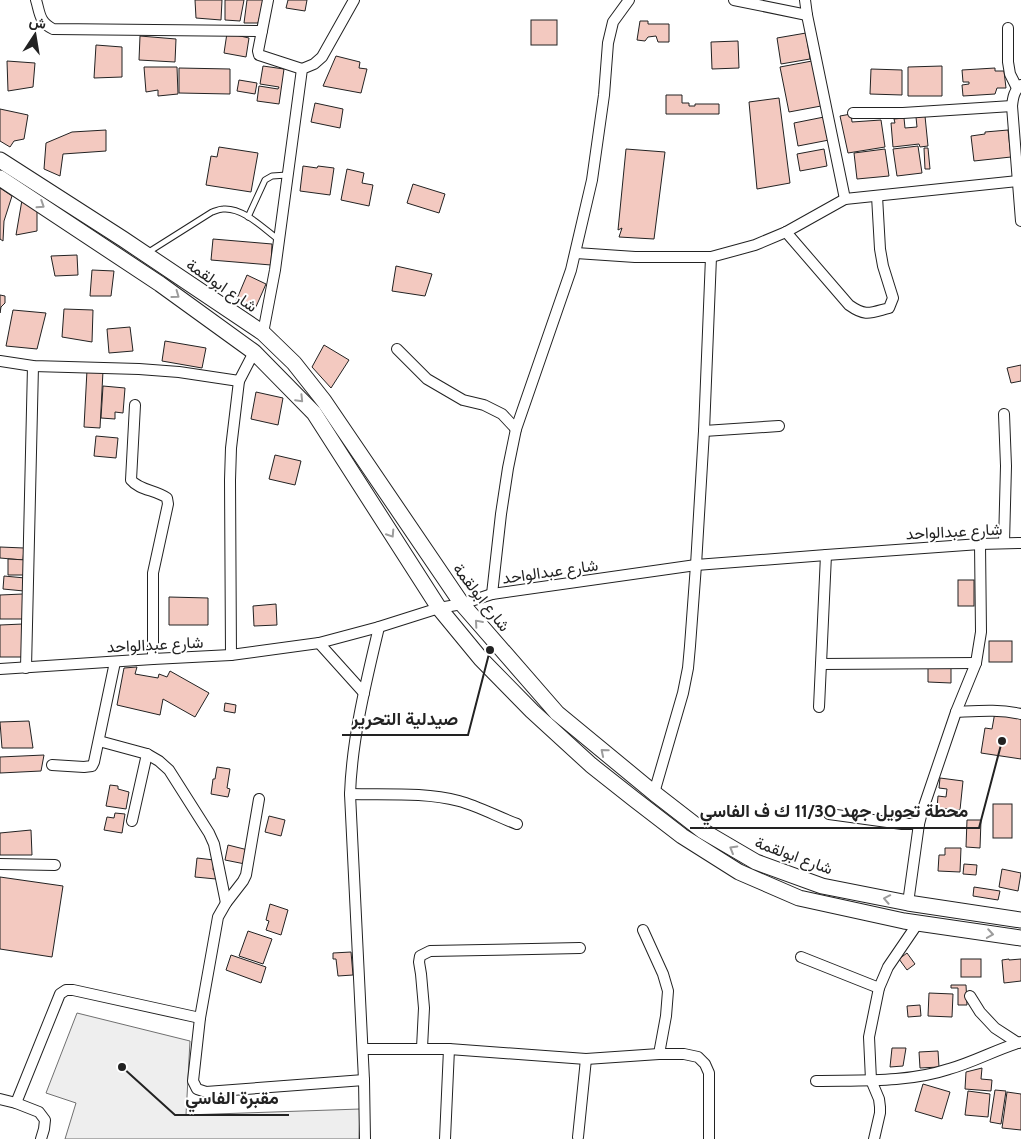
<svg xmlns="http://www.w3.org/2000/svg" width="1021" height="1139" viewBox="0 0 1021 1139" font-family="Cabin,Vazirmatn,sans-serif">
  <style>
    .green { fill: #eee; stroke: #6f6f6f }
    .building { fill: #f3c9c0; stroke: #222 }
    .lines { fill: none; stroke-linecap: round; stroke-linejoin: round }
    .lane-casing { stroke: #222; stroke-width: 7 }
    .street-casing { stroke: #222; stroke-width: 12 }
    .secondary-casing { stroke: #222; stroke-width: 17 }
    .lane { stroke: #fff; stroke-width: 5 }
    .street { stroke: #fff; stroke-width: 10 }
    .secondary { stroke: #fff; stroke-width: 15 }
    .oneway { stroke: #9c9c9c }
    .labels { text-anchor: middle; stroke-width: 4; stroke-linejoin: round; paint-order: stroke }
    .street-label { font-size: 16px; fill: #222; stroke: #fff }
    .leader { fill: none; stroke: #222; stroke-width: 2 }
    .callout-dot { fill: #222; stroke: #fff; stroke-width: 2 }
    .callout-label { font-size: 18px; text-anchor: middle; font-weight: bold; fill: #222; stroke: #fff; stroke-width: 4; stroke-linejoin: round; paint-order: stroke }
  </style>
  <rect width="100%" height="100%" fill="#fff"/>
  <polygon class="green" points="77,1013 190,1041 186,1115 360,1109 359,1139 65,1139 76,1103 46,1093"/>
  <g class="building">
    <polygon points="195,0 222,0 221,20 196,18"/>
    <polygon points="225,0 244,0 240,21 225,20"/>
    <polygon points="247,0 264,0 258,23 244,23"/>
    <polygon points="288,0 307,0 305,11 286,8"/>
    <rect x="531" y="20" width="26" height="25"/>
    <polygon points="640,21 648,21 648,24 669,24 669,42 658,42 656,36 648,37 645,41 637,40"/>
    <polygon points="227,33 249,38 246,57 224,53"/>
    <polygon points="806,33 810,59 781,64 777,38"/>
    <polygon points="140,36 176,39 175,62 139,60"/>
    <polygon points="738,41 739,68 712,69 711,42"/>
    <polygon points="96,45 122,47 122,77 94,78"/>
    <polygon points="336,56 360,62 359,68 367,69 361,93 323,86"/>
    <polygon points="7,61 35,63 33,87 8,91"/>
    <polygon points="812,61 821,106 789,112 780,67"/>
    <polygon points="263,66 284,69 279,104 257,101 259,86 278,89 279,87 260,84"/>
    <polygon points="942,66 942,96 908,96 908,67"/>
    <polygon points="144,67 177,67 178,94 158,96 158,90 146,92"/>
    <polygon points="179,68 230,69 230,94 179,93"/>
    <polygon points="995,68 995,71 1004,71 1006,88 997,88 995,94 963,96 962,85 969,84 969,82 963,82 962,70"/>
    <polygon points="871,69 902,70 902,95 870,94"/>
    <polygon points="239,80 257,83 255,94 237,91"/>
    <polygon points="666,95 682,95 682,103 689,103 689,106 695,106 695,104 719,104 719,114 666,114"/>
    <polygon points="779,98 790,183 757,189 749,102"/>
    <polygon points="315,103 343,109 340,128 311,122"/>
    <polygon points="0,109 28,115 24,139 14,141 10,147 0,141"/>
    <polygon points="851,114 852,122 881,120 885,147 848,153 840,116"/>
    <polygon points="925,116 928,146 920,147 919,144 893,147 891,123 895,123 894,119 904,118 905,128 917,127 916,117"/>
    <polygon points="824,117 829,140 798,146 794,123"/>
    <polygon points="106,130 106,151 63,154 60,176 44,169 46,143 72,132"/>
    <polygon points="1008,130 1011,157 974,161 971,136 985,134 985,132"/>
    <polygon points="918,146 922,173 897,176 893,149"/>
    <polygon points="219,147 258,153 251,192 206,185 211,156 217,157"/>
    <polygon points="924,148 928,148 930,169 925,169"/>
    <polygon points="626,149 665,152 654,239 619,237 622,228 618,230"/>
    <polygon points="824,149 827,166 800,171 797,154"/>
    <polygon points="885,149 889,176 857,179 854,153"/>
    <polygon points="303,166 317,168 318,166 334,168 330,195 300,191"/>
    <polygon points="347,169 364,173 362,183 373,185 369,206 341,200"/>
    <polygon points="413,184 445,194 439,213 407,203"/>
    <polygon points="0,188 12,196 4,221 3,241 0,239"/>
    <polygon points="22,200 37,210 37,231 16,235"/>
    <polygon points="213,239 272,244 271,265 211,260"/>
    <polygon points="77,255 78,275 55,276 51,256"/>
    <polygon points="396,266 432,274 425,296 392,291"/>
    <polygon points="92,270 114,271 111,296 90,296"/>
    <polygon points="247,275 266,284 255,309 236,301"/>
    <polygon points="0,295 5,296 5,303 1,307 0,313"/>
    <polygon points="64,309 93,310 92,342 62,337"/>
    <polygon points="13,310 46,313 37,349 6,346"/>
    <polygon points="130,327 133,351 109,353 107,329"/>
    <polygon points="165,341 206,348 202,368 162,361"/>
    <polygon points="324,345 349,360 331,388 312,367"/>
    <polygon points="1021,365 1021,381 1011,383 1007,368"/>
    <polygon points="87,370 103,371 100,428 84,427"/>
    <polygon points="103,386 125,388 123,413 115,412 115,419 101,418"/>
    <polygon points="256,392 283,398 278,425 251,419"/>
    <polygon points="96,436 118,438 116,458 94,456"/>
    <polygon points="275,455 301,461 295,485 269,479"/>
    <polygon points="0,547 24,548 23,560 0,558"/>
    <polygon points="8,559 27,560 26,575 8,575"/>
    <polygon points="4,576 25,578 24,591 3,589"/>
    <rect x="958" y="580" width="16" height="26"/>
    <polygon points="23,594 23,619 0,619 0,595"/>
    <polygon points="169,597 208,598 208,625 169,625"/>
    <polygon points="276,604 277,625 254,626 253,606"/>
    <polygon points="23,624 23,657 0,657 0,625"/>
    <rect x="989" y="641" width="23" height="21"/>
    <polygon points="137,667 135,674 158,678 159,674 167,677 170,671 209,693 195,717 163,699 160,715 117,705 124,668"/>
    <polygon points="928,668 951,668 951,683 928,682"/>
    <polygon points="225,703 236,705 235,713 224,711"/>
    <polygon points="995,712 1021,716 1021,759 981,753 985,728 992,729"/>
    <polygon points="29,721 33,748 2,748 0,722"/>
    <polygon points="44,755 41,771 0,773 0,757"/>
    <polygon points="217,767 230,769 227,788 230,789 228,797 211,794 213,779 215,779"/>
    <polygon points="940,778 963,781 960,810 937,808 938,796 946,797 947,789 939,788"/>
    <polygon points="110,785 118,786 118,789 129,792 126,809 106,806"/>
    <rect x="993" y="804" width="19" height="34"/>
    <polygon points="115,813 125,814 122,833 104,830 107,817 114,818"/>
    <polygon points="269,816 285,820 281,836 265,832"/>
    <polygon points="967,820 981,820 980,848 966,847"/>
    <polygon points="31,830 32,855 0,855 0,833"/>
    <polygon points="228,845 248,850 245,864 225,860"/>
    <polygon points="945,848 961,848 960,872 938,871 939,855 945,855"/>
    <polygon points="197,858 214,860 213,870 216,870 216,879 195,877"/>
    <polygon points="964,864 977,865 976,875 963,874"/>
    <polygon points="1002,869 1021,873 1018,891 999,887"/>
    <polygon points="0,877 63,886 52,957 0,949"/>
    <polygon points="974,887 1000,891 998,900 973,896"/>
    <polygon points="270,904 288,910 281,935 266,930 269,921 266,920"/>
    <polygon points="248,931 272,939 263,964 239,956"/>
    <polygon points="351,952 353,975 338,976 336,959 333,959 333,953"/>
    <polygon points="907,953 915,964 907,970 899,959"/>
    <polygon points="231,955 266,967 261,983 226,970"/>
    <rect x="961" y="959" width="20" height="18"/>
    <polygon points="1009,959 1009,960 1021,959 1021,981 1004,983 1002,960"/>
    <polygon points="951,985 966,985 967,1005 958,1005 958,988 951,988"/>
    <polygon points="929,993 953,994 952,1017 928,1016"/>
    <polygon points="920,1005 921,1016 908,1017 907,1006"/>
    <polygon points="892,1048 906,1048 903,1066 890,1067"/>
    <polygon points="938,1051 939,1067 920,1068 919,1052"/>
    <polygon points="982,1068 981,1079 992,1080 991,1091 965,1089 966,1072"/>
    <polygon points="923,1084 950,1092 942,1119 915,1111"/>
    <polygon points="995,1090 1006,1091 1001,1124 990,1122"/>
    <polygon points="968,1091 990,1094 988,1117 965,1115"/>
    <polygon points="1007,1092 1021,1094 1021,1130 1002,1128"/>
  </g>
  <g class="lines">
    <defs>
      <g id="lane">
        <polyline points="248,217 265,180 272,176 287,175"/>
        <path d="M147,253L212,212C215,211 220,209 223,209C243,207 264,229 279,240"/>
      </g>
      <g id="street">
        <path d="M36,0C40,13 39,22 53,29L262,31"/>
        <polyline points="268,0 258,51 259,55 302,69"/>
        <polyline points="734,0 807,15"/>
        <polyline points="805,0 807,15 845,199"/>
        <polyline points="1008,28 1008,62 1010,74 1017,88"/>
        <path d="M1021,85C1014,91 1013,97 1012,106L1021,221"/>
        <polyline points="853,113 903,113 1012,106"/>
        <path d="M786,232L849,305C866,317 870,313 889,308L893,298L883,266L880,249L877,196"/>
        <polyline points="576,253 635,257 711,257 755,245 786,232 845,199 1018,181"/>
        <polyline points="263,333 275,270 302,69 314,64 322,57 354,0"/>
        <polyline points="397,349 427,379 463,400 484,405 502,414 516,429"/>
        <polyline points="0,361 33,366 139,369 179,372 239,381"/>
        <path d="M135,405L131,480C139,490 156,490 167,498L168,504L153,573V659"/>
        <polyline points="704,431 779,426"/>
        <polyline points="1004,543 1006,466 1004,414"/>
        <polyline points="492,594 501,514 508,468 516,429 571,270 592,180 604,95 608,43 613,22 629,0"/>
        <polyline points="319,643 364,693"/>
        <polyline points="231,655 230,480 231,448 239,381 254,352"/>
        <polyline points="821,664 976,663"/>
        <polyline points="26,668 33,366"/>
        <polyline points="0,669 153,659 231,655 319,643 379,627 439,608 462,604 492,594 696,565 826,555 980,544 1021,543"/>
        <polyline points="819,707 826,555"/>
        <path d="M956,712C978,711 999,709 1021,714"/>
        <polyline points="99,741 147,754 159,761 169,770 209,833 214,844 226,903"/>
        <polyline points="52,765 84,767 92,766 94,762 115,662"/>
        <polyline points="654,793 683,693 688,668 690,646 696,565 704,431 711,257"/>
        <path d="M350,794C386,795 424,792 459,801C478,806 498,817 517,824"/>
        <polyline points="259,799 246,875 243,881 226,903 218,917 200,1018 193,1081 197,1089 206,1092 364,1080"/>
        <polyline points="829,814 902,824 919,824"/>
        <polyline points="132,821 147,754"/>
        <polyline points="0,864 55,865"/>
        <polyline points="908,903 919,824 922,812 956,712 976,663 981,632 980,544"/>
        <polyline points="643,930 663,974 668,991 666,1016 659,1054"/>
        <polyline points="801,957 879,988"/>
        <polyline points="970,996 980,1012 995,1028 1018,1043"/>
        <polyline points="422,1048 424,1008 421,974 419,962 420,956 430,951 580,948"/>
        <polyline points="363,1049 449,1049 586,1059 659,1054 684,1054 698,1057 705,1064 709,1073 709,1139"/>
        <path d="M816,1081C860,1080 907,1083 949,1069C974,1062 997,1049 1021,1042"/>
        <polyline points="0,1099 16,1103 39,1112 45,1120 44,1129 41,1139"/>
        <polyline points="16,1103 60,994 66,990 73,990 200,1018"/>
        <polyline points="578,1137 586,1059"/>
        <path d="M365,1139L364,1080L350,794C352,738 366,682 379,627"/>
        <polyline points="445,1139 449,1049"/>
        <polyline points="874,1139 880,1113 880,1107 879,1099 871,1080 869,1037 879,988 888,967 918,923"/>
      </g>
      <g id="secondary">
        <polyline points="0,160 123,239 263,333 294,363 324,401 462,604 557,713 654,793 703,831 756,862 822,886 908,903 1021,920"/>
        <polyline points="0,178 160,284 254,352 314,413 439,608 481,659 532,711 591,765 634,799 682,836 739,872 799,898 904,921 1021,938"/>
      </g>
    </defs>
    <use href="#lane" class="lane-casing"/>
    <use href="#street" class="street-casing"/>
    <use href="#secondary" class="secondary-casing"/>
    <use href="#lane" class="lane"/>
    <use href="#street" class="street"/>
    <use href="#secondary" class="secondary"/>
  </g>
  <defs><path id="oneway-chevron" d="M-2-3.5L2.5 0L-2 3.5" fill="none" stroke-width="1.6" stroke-linecap="round" stroke-linejoin="round" transform="scale(1.25)"/></defs>
  <g class="oneway">
    <use href="#oneway-chevron" transform="translate(41 205) rotate(33)"/>
    <use href="#oneway-chevron" transform="translate(176 295) rotate(36)"/>
    <use href="#oneway-chevron" transform="translate(300 399) rotate(46)"/>
    <use href="#oneway-chevron" transform="translate(391 534) rotate(57)"/>
    <use href="#oneway-chevron" transform="translate(478 623) rotate(-131)"/>
    <use href="#oneway-chevron" transform="translate(604 752) rotate(-140)"/>
    <use href="#oneway-chevron" transform="translate(733 849) rotate(-150)"/>
    <use href="#oneway-chevron" transform="translate(887 899) rotate(-169)"/>
    <use href="#oneway-chevron" transform="translate(990 934) rotate(9)"/>
  </g>
  <g class="labels">
    <g class="street-label">
      <text transform="translate(222 285) rotate(34)" y="6">شارع ابولقمة</text>
      <text transform="translate(954 531) rotate(-3)" y="6">شارع عبدالواحد</text>
      <text transform="translate(550 571) rotate(-8)" y="6">شارع عبدالواحد</text>
      <text transform="translate(482 597) rotate(52)" y="6">شارع ابولقمة</text>
      <text transform="translate(155 644) rotate(-3)" y="6">شارع عبدالواحد</text>
      <text transform="translate(794 855) rotate(20)" y="6">شارع ابولقمة</text>
    </g>
  </g>
  <path class="leader" d="M490 650L468 735H342M1002 741L979 828H690M122 1067L175 1115H289"/>
  <g class="callout-dot">
    <circle cx="490" cy="650" r="5"/>
    <circle cx="1002" cy="741" r="5"/>
    <circle cx="122" cy="1067" r="5"/>
  </g>
  <g class="callout-label">
    <text x="405" y="725">صيدلية التحرير</text>
    <text x="834" y="817">محطة تحويل جهد 11/30 ك ف الفاسي</text>
    <text x="232" y="1104">مقبرة الفاسي</text>
  </g>
  <g transform="translate(35 35) rotate(12)" stroke="#ffffff" stroke-width="4" paint-order="stroke">
  <path d="M0-4L9 19L0 12L-9 19Z" fill="#222222"/>
  <text y="-8" font-size="14" font-weight="bold" text-anchor="middle" fill="#222222">ش</text>
  </g>
</svg>
